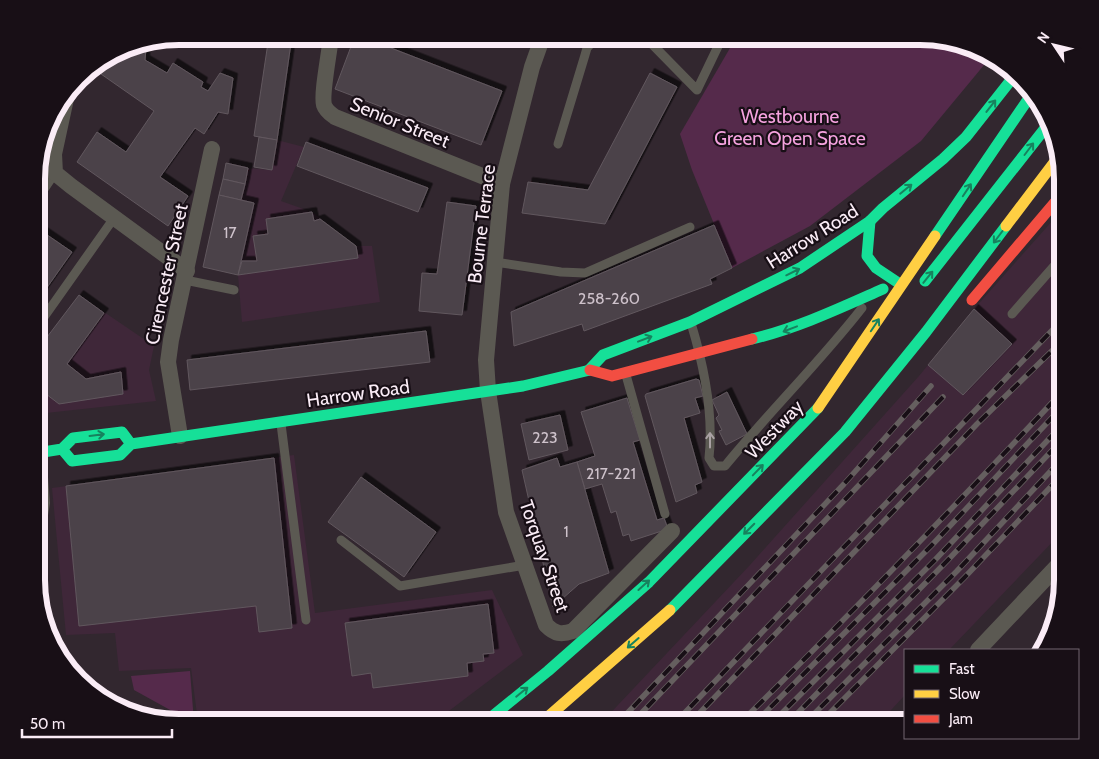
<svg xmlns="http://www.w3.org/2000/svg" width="1099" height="759" viewBox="0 0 1099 759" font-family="Cabin,sans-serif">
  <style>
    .built { fill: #3f2739 }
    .green { fill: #552a4b }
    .building { fill: #4b4249; stroke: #61575e; filter: url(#shadow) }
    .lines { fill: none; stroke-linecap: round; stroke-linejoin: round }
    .lane { stroke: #5b5952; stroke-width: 9 }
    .street { stroke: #5b5952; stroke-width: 16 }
    .fast { stroke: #16e098; stroke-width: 11 }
    .slow { stroke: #ffcf43; stroke-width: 11 }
    .jam { stroke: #f24e42; stroke-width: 11 }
    .rail-casing { stroke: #655f5f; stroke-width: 5.5 }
    .rail { stroke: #180f16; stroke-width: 4; stroke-dasharray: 11; stroke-linecap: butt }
    .fast-bridge { stroke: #16e098; stroke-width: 11 }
    .slow-bridge { stroke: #ffcf43; stroke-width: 11 }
    .oneway { stroke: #17825e }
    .oneway2 { stroke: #aaa2a4 }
    .labels { text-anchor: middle; stroke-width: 4.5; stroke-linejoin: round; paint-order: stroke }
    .number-label { font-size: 16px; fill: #cec2cb }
    .park-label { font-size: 19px; fill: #f5a2df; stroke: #180f16 }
    .street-label { font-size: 19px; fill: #faecf6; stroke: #180f16 }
    .rim { fill: none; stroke: #faecf6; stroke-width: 6 }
  </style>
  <defs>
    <filter id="shadow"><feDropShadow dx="4.5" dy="-4.5" stdDeviation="0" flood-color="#0009"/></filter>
  </defs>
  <rect width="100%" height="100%" fill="#32272f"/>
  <g class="built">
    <polygon points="277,140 304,147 281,201 312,212 356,246 372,246 380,302 242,322 238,275 254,203 241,200 248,168 272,170"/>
    <polygon points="1062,210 1062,532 949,650 905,650 905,695 879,723 601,723 750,565 919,376 974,309"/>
    <polygon points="79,295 154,346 149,370 156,401 37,414 37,343 41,345"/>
    <polygon points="294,455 315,613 492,590 523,655 433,723 198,722 191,668 119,671 115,633 66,635 52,488"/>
  </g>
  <g class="green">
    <polygon points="737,36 929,37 989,59 921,141 810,226 732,268 692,170 680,134"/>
    <polygon points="190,671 194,722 184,722 172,711 134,690 131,676"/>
  </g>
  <g class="building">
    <polygon points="179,36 214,36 214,39 146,48 145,60 167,73 173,63 203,82 201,87 208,91 220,73 233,78 228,114 218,112 204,134 195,128 160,177 188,196 168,226 77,162 97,132 126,152 154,111 101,74 103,61 133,44"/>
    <polygon points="269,36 292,36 277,140 254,136"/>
    <polygon points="355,36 360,36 502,91 481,145 335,89"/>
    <polygon points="650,73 677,87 605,224 522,213 528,182 588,190"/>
    <polygon points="259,137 277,140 272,170 254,167"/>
    <polygon points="306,142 428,188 418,212 297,166"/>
    <polygon points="226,163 248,168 245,184 223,179"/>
    <polygon points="223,179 245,184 241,200 219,195"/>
    <polygon points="219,195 254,203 238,275 203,267"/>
    <polygon points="447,202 476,206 462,315 419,311 422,273 437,274"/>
    <polygon points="312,212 314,221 320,219 356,246 358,258 238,275 242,261 257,261 253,236 268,234 266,219"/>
    <polygon points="714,225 732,268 710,279 712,284 584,331 582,324 514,346 511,312"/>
    <polygon points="37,228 72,252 41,296 37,294"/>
    <polygon points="79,295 104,313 67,364 86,379 121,372 123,394 59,404 37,387 37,343 41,345"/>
    <polygon points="974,309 1012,344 963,395 928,365"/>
    <polygon points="426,331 430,362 190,390 187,360"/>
    <polygon points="696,379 699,380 703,396 695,398 700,413 684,418 702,482 695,485 697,493 676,502 645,396 646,394"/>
    <polygon points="727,392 747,434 726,445 719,431 722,430 716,418 719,415 712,400"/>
    <polygon points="627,398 640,440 633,442 657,520 664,518 668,529 631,541 629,534 623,536 616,511 611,513 602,484 585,489 577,462 595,456 581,412"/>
    <polygon points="560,415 568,450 529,460 521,424"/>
    <polygon points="274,458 292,628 259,632 256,606 79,626 66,486"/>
    <polygon points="557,458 560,467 577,462 609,573 579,584 553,607 522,470"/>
    <polygon points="361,477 436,532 404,577 328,522"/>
    <polygon points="488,604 494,653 483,654 484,661 467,663 468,676 373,688 371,673 352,676 345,623"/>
    <polygon points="1045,635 1040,649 1036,645"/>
    <polygon points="1036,645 1040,650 1031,650"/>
  </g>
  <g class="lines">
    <g class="lane">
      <polyline points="644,36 697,90 723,36"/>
      <polyline points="558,144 585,55 587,48 598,36"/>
      <polyline points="38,198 55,173"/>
      <polyline points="495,262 561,272 585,273 690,227"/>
      <polyline points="185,280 234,290"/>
      <polyline points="1012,314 1062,257"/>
      <path d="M691,323C704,366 714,413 709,458L714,466H725C769,412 819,363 862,308"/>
      <polyline points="37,327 114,218"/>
      <polyline points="626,375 665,514"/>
      <polyline points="281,424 306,620"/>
      <polyline points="341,540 400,586 525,565"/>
    </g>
    <g class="street">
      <path d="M331,36C330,50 321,94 324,105C326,111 331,114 335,117L502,184"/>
      <path d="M543,36L532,67L502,184L486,360L488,391L506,512L546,625C555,634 561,635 573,631L672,531"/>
      <polyline points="67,94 54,154 55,173 71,186 187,271"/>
      <polyline points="180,436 168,362 171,340 212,149"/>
      <polyline points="37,532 42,503 38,452"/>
      <polyline points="978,650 1062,561"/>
    </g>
    <g class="fast">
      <polyline points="870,221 867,256 876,268 897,282"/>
      <path d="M752,339C798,328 840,308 883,289"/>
      <polyline points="589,370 603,355 690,322 800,268 870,221 883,208 943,159 966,137 1015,75"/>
      <polyline points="62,449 72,461 120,455 131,444 523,386 590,370"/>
      <polyline points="37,453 62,449 73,438 122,432 131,444"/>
      <polyline points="670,610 845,432 926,332 1006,226"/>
      <polyline points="484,723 548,671 649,582 818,408"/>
    </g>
    <g class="slow">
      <polyline points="1006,226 1059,156"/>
      <polyline points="541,723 670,610"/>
    </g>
    <g class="jam">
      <polyline points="972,300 1062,194"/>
      <polyline points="590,370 612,376 752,339"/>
    </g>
    <defs>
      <g id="rail">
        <polyline points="618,723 844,484 931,386"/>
        <polyline points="632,723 943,397"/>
        <polyline points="675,723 1062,320"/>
        <polyline points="690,723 977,424 1062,341"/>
        <path d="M740,723C850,615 957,504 1062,392"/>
        <polyline points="755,723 932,545 1062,407"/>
        <polyline points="772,723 935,560 1062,425"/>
        <polyline points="788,723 947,561 1062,440"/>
        <polyline points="805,723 957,571 1062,459"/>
        <polyline points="820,723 964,578 1062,475"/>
      </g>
    </defs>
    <use href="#rail" class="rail-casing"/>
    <use href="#rail" class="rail"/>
    <g class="fast-bridge">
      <polyline points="935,236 1031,95"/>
      <polyline points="925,281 1050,122"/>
    </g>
    <polyline class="slow-bridge" points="818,408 935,236"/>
  </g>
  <defs><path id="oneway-shaft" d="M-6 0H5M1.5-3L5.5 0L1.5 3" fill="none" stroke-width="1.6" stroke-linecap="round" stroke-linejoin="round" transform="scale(1.25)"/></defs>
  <g class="oneway">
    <use href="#oneway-shaft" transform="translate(991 106) rotate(-52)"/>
    <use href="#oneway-shaft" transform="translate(1029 149) rotate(-53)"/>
    <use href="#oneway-shaft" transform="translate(906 189) rotate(-39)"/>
    <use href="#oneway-shaft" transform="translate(967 190) rotate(-56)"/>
    <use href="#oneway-shaft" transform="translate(998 237) rotate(127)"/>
    <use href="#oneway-shaft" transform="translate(793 272) rotate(-26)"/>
    <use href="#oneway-shaft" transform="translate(928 277) rotate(-51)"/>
    <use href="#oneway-shaft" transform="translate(875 325) rotate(-56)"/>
    <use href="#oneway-shaft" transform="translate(790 329) rotate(159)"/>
    <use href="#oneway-shaft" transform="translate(645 339) rotate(-21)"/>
    <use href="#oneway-shaft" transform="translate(97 435) rotate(-7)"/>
    <use href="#oneway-shaft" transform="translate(758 470) rotate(-46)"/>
    <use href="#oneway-shaft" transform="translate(749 529) rotate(135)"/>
    <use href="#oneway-shaft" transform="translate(644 585) rotate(-42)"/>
    <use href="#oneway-shaft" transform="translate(633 643) rotate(139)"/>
    <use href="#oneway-shaft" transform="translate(522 692) rotate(-39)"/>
  </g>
  <use class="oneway2" href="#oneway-shaft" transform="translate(710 440) rotate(-90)"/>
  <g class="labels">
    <g class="number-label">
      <text x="230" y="238">17</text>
      <text x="609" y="304">258-260</text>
      <text x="545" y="443">223</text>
      <text x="611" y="479">217-221</text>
      <text x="566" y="537">1</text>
    </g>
    <g class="park-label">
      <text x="790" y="123">Westbourne<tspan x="790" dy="22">Green Open Space</tspan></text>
    </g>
    <g class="street-label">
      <text transform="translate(400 122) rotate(22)" y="7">Senior Street</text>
      <text transform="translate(481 224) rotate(-83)" y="7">Bourne Terrace</text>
      <text transform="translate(812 236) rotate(-32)" y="7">Harrow Road</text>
      <text transform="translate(166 274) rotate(-78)" y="7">Cirencester Street</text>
      <text transform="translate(358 393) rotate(-8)" y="7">Harrow Road</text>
      <text transform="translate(774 429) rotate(-46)" y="7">Westway</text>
      <text transform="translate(545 556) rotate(71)" y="7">Torquay Street</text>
    </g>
  </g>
  <path d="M0 0H1099V759H0ZM179 45H920A134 134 0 0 1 1054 179V580A134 134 0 0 1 920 714H179A134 134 0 0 1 45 580V179A134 134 0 0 1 179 45Z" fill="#180f16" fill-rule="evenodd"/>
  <path class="rim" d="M179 45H920A134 134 0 0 1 1054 179V580A134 134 0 0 1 920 714H179A134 134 0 0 1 45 580V179A134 134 0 0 1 179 45Z"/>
  <rect x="904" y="649" width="175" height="90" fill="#180f16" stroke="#726770"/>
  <rect x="914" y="665" width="25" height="8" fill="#16e098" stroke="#726770"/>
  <text x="949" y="674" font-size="15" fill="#faecf6">Fast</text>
  <rect x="914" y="690" width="25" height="8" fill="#ffcf43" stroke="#726770"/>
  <text x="949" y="699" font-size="15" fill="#faecf6">Slow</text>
  <rect x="914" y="715" width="25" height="8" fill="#f24e42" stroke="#726770"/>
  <text x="949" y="724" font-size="15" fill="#faecf6">Jam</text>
  <g transform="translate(1054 45) rotate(305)" stroke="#180f16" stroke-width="4" paint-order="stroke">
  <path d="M0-4L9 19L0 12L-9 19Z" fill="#faecf6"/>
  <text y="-8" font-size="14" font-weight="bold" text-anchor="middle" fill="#faecf6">N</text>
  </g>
  <path d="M22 729v8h150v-8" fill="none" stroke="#faecf6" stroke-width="2.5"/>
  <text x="30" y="729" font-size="15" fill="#faecf6" stroke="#180f16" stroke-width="4" paint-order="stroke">50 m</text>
</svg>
